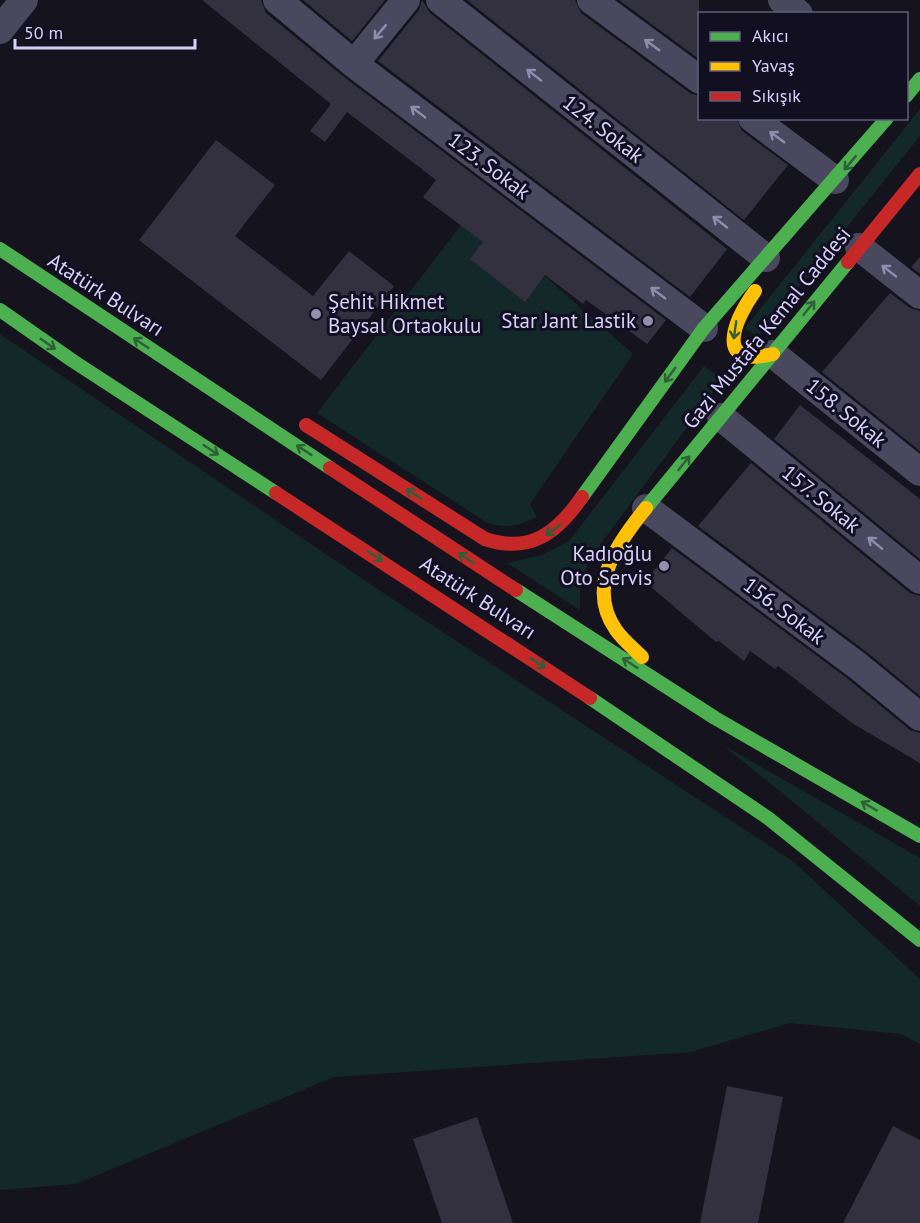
<svg xmlns="http://www.w3.org/2000/svg" width="920" height="1223" viewBox="0 0 920 1223" font-family="'PT Sans',sans-serif">
  <style>
    .green { fill: #122829 }
    .building { fill: #33313f }
    .lines { fill: none; stroke-linecap: round; stroke-linejoin: round }
    .street { stroke: #4a485e; stroke-width: 28 }
    .fast { stroke: #4caf50; stroke-width: 14 }
    .slow { stroke: #ffc107; stroke-width: 14 }
    .jam { stroke: #c62828; stroke-width: 14 }
    .oneway { stroke: #918cae }
    .oneway2 { stroke: #2f5f38 }
    .poi-dot { fill: #948eaf; stroke: #120f21; stroke-width: 2 }
    .labels { text-anchor: middle; stroke-width: 6; stroke-linejoin: round; paint-order: stroke }
    .street-label { font-size: 21px; fill: #d8d1fd; stroke: #120f21 }
    .poi-label { font-size: 21px; fill: #d8d1fd; stroke: #120f21; text-anchor: end }
  </style>
  <rect width="100%" height="100%" fill="#15131d"/>
  <g class="green">
    <polygon points="920,109 920,136 758,338 745,328"/>
    <path d="M468,216L547,278L633,354L530,504L537,517C518,526 506,530 486,522L317,413Z"/>
    <polygon points="0,334 391,598 794,862 920,979 920,1044 901,1034 790,1023 691,1052 334,1077 76,1184 0,1190"/>
    <polygon points="704,366 723,379 591,557 580,584 580,610 507,563 542,555 569,541"/>
    <polygon points="723,745 920,858 920,906"/>
  </g>
  <g class="building">
    <polygon points="202,0 261,0 266,13 344,77 666,320 647,344 586,300 583,304 545,275 525,302 470,259 483,242 423,197 436,180 347,112 325,142 310,131 331,104"/>
    <polygon points="303,0 385,0 352,41"/>
    <polygon points="422,0 430,13 727,249 690,297 378,61 419,10"/>
    <polygon points="467,0 575,0 581,13 690,93 699,96 699,118 736,118 742,131 788,165 744,220"/>
    <polygon points="619,0 699,0 699,59"/>
    <polygon points="216,140 275,185 235,236 313,296 349,251 394,286 321,380 139,240"/>
    <polygon points="920,257 920,274 911,267"/>
    <polygon points="890,293 910,308 920,311 920,451 822,372"/>
    <polygon points="800,405 920,499 920,559 774,439"/>
    <polygon points="751,463 910,593 920,596 920,696 868,653 698,526"/>
    <polygon points="672,548 848,679 910,730 920,733 920,763 852,723 778,666 775,669 750,651 744,661 719,641 716,642 645,582"/>
    <polygon points="727,1086 783,1097 758,1223 700,1223"/>
    <polygon points="477,1117 513,1223 442,1223 413,1139"/>
    <polygon points="893,1126 920,1140 920,1223 843,1223"/>
  </g>
  <g class="lines">
    <g class="street">
      <polyline points="277,0 354,64 704,328"/>
      <polyline points="440,0 766,258"/>
      <polyline points="591,0 700,80"/>
      <polyline points="782,0 799,14"/>
      <polyline points="0,30 24,0"/>
      <polyline points="354,64 406,0"/>
      <polyline points="752,118 835,180"/>
      <polyline points="859,247 920,295"/>
      <polyline points="773,354 920,472"/>
      <polyline points="721,417 920,580"/>
      <polyline points="646,508 858,666 920,717"/>
    </g>
    <g class="fast">
      <polyline points="906,96 920,79"/>
      <polyline points="0,249 330,468"/>
      <polyline points="0,310 73,361 276,493"/>
      <polyline points="704,328 887,118"/>
      <polyline points="582,497 704,328"/>
      <polyline points="646,508 848,262"/>
      <polyline points="516,590 715,718 920,836"/>
      <polyline points="590,698 768,818 920,940"/>
    </g>
    <g class="slow">
      <path d="M755,291C735,319 712,369 773,354"/>
      <path d="M642,657C633,648 623,640 616,630C585,586 619,541 646,508"/>
    </g>
    <g class="jam">
      <polyline points="848,262 920,174"/>
      <path d="M306,425L485,539C530,554 557,533 582,497"/>
      <polyline points="330,468 516,590"/>
      <polyline points="276,493 590,698"/>
    </g>
  </g>
  <defs><path id="oneway-shaft" d="M-6 0H5M1.5-3L5.5 0L1.5 3" fill="none" stroke-width="1.6" stroke-linecap="round" stroke-linejoin="round" transform="scale(1.5)"/></defs>
  <g class="oneway">
    <use href="#oneway-shaft" transform="translate(380 32) rotate(130)"/>
    <use href="#oneway-shaft" transform="translate(652 45) rotate(-144)"/>
    <use href="#oneway-shaft" transform="translate(534 75) rotate(-142)"/>
    <use href="#oneway-shaft" transform="translate(418 112) rotate(-143)"/>
    <use href="#oneway-shaft" transform="translate(777 137) rotate(-144)"/>
    <use href="#oneway-shaft" transform="translate(720 222) rotate(-142)"/>
    <use href="#oneway-shaft" transform="translate(889 271) rotate(-142)"/>
    <use href="#oneway-shaft" transform="translate(658 293) rotate(-143)"/>
    <use href="#oneway-shaft" transform="translate(875 543) rotate(-141)"/>
  </g>
  <g class="oneway2">
    <use href="#oneway-shaft" transform="translate(850 163) rotate(130)"/>
    <use href="#oneway-shaft" transform="translate(809 308) rotate(-51)"/>
    <use href="#oneway-shaft" transform="translate(735 330) rotate(98)"/>
    <use href="#oneway-shaft" transform="translate(141 343) rotate(-147)"/>
    <use href="#oneway-shaft" transform="translate(48 344) rotate(35)"/>
    <use href="#oneway-shaft" transform="translate(670 375) rotate(126)"/>
    <use href="#oneway-shaft" transform="translate(211 450) rotate(33)"/>
    <use href="#oneway-shaft" transform="translate(304 450) rotate(-147)"/>
    <use href="#oneway-shaft" transform="translate(684 463) rotate(-51)"/>
    <use href="#oneway-shaft" transform="translate(414 494) rotate(-148)"/>
    <use href="#oneway-shaft" transform="translate(553 530) rotate(146)"/>
    <use href="#oneway-shaft" transform="translate(375 556) rotate(33)"/>
    <use href="#oneway-shaft" transform="translate(466 558) rotate(-146)"/>
    <use href="#oneway-shaft" transform="translate(538 663) rotate(34)"/>
    <use href="#oneway-shaft" transform="translate(630 663) rotate(-147)"/>
    <use href="#oneway-shaft" transform="translate(869 806) rotate(-150)"/>
  </g>
  <g class="poi-dot">
    <circle cx="316" cy="314" r="6"/>
    <circle cx="648" cy="321" r="6"/>
    <circle cx="664" cy="566" r="6"/>
  </g>
  <g class="labels">
    <g class="street-label">
      <text transform="translate(603 129) rotate(38)" y="7">124. Sokak</text>
      <text transform="translate(489 166) rotate(37)" y="7">123. Sokak</text>
      <text transform="translate(106 295) rotate(33)" y="7">Atatürk Bulvarı</text>
      <text transform="translate(767 328) rotate(-51)" y="7">Gazi Mustafa Kemal Caddesi</text>
      <text transform="translate(846 413) rotate(39)" y="7">158. Sokak</text>
      <text transform="translate(821 499) rotate(39)" y="7">157. Sokak</text>
      <text transform="translate(478 598) rotate(33)" y="7">Atatürk Bulvarı</text>
      <text transform="translate(784 611) rotate(37)" y="7">156. Sokak</text>
    </g>
    <g class="poi-label">
      <text x="328" y="309" text-anchor="start">Şehit Hikmet<tspan x="328" dy="24">Baysal Ortaokulu</tspan></text>
      <text x="636" y="328">Star Jant Lastik</text>
      <text x="652" y="561">Kadıoğlu<tspan x="652" dy="24">Oto Servis</tspan></text>
    </g>
  </g>
  <rect x="698" y="12" width="210" height="108" fill="#120f21" stroke="#615d79" stroke-width="1.5"/>
  <rect x="710" y="32" width="30" height="9" fill="#4caf50" stroke="#615d79" stroke-width="1.5"/>
  <text x="752" y="42" font-size="18" fill="#d8d1fd">Akıcı</text>
  <rect x="710" y="62" width="30" height="9" fill="#ffc107" stroke="#615d79" stroke-width="1.5"/>
  <text x="752" y="72" font-size="18" fill="#d8d1fd">Yavaş</text>
  <rect x="710" y="92" width="30" height="9" fill="#c62828" stroke="#615d79" stroke-width="1.5"/>
  <text x="752" y="102" font-size="18" fill="#d8d1fd">Sıkışık</text>
  <path d="M15 39v9h180v-9" fill="none" stroke="#d8d1fd" stroke-width="3"/>
  <text x="24" y="39" font-size="18" fill="#d8d1fd" stroke="#120f21" stroke-width="4.5" paint-order="stroke">50 m</text>
</svg>
